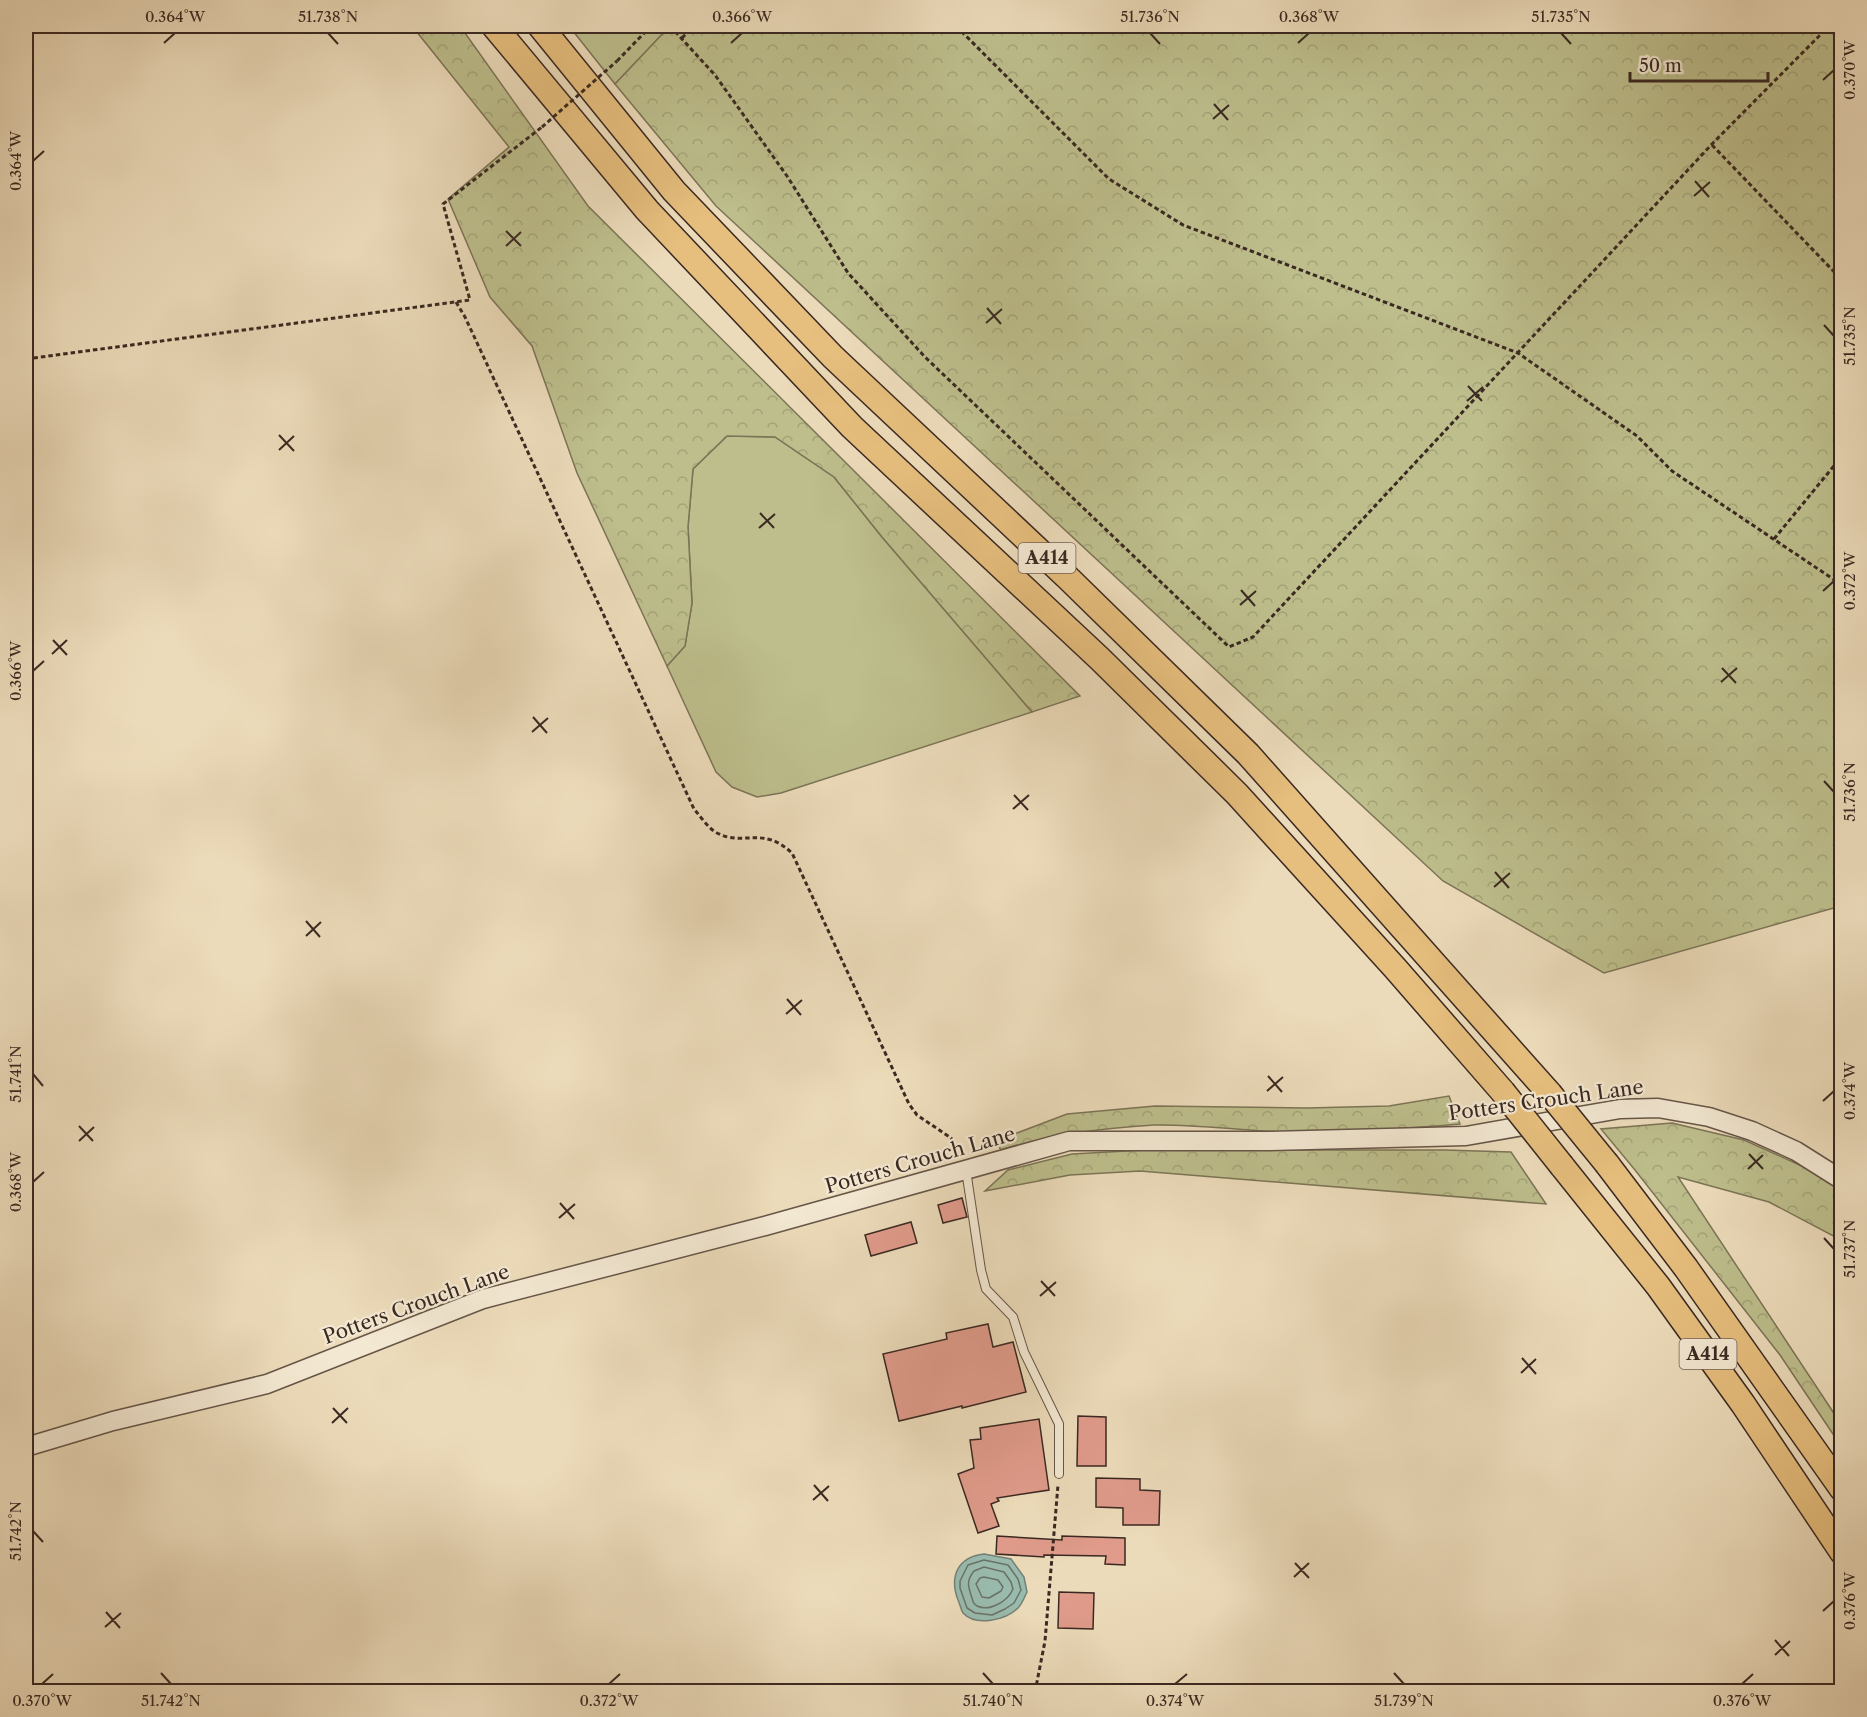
<svg xmlns="http://www.w3.org/2000/svg" width="1867" height="1717" viewBox="0 0 1867 1717" font-family="'Libre Caslon Text',serif">
  <style>
    .grass { fill: #bdbe8c; stroke: #7c7457; stroke-width: 1.5 }
    .forest { fill: url(#forest-crowns); stroke: #7c7457; stroke-width: 1.5 }
    .water { fill: #99bbae; stroke: #738176; stroke-width: 1.5 }
    .lines { fill: none; stroke-linecap: round; stroke-linejoin: round }
    .shore { stroke: #6a7268; stroke-width: 1.5 }
    .building { fill: #e09b8b; stroke: #3a2922; stroke-width: 1.5 }
    .service-casing { stroke: #665648; stroke-width: 10 }
    .tertiary-casing { stroke: #665648; stroke-width: 21 }
    .trunk-casing { stroke: #3a2922; stroke-width: 27 }
    .path { stroke: #3a2922; stroke-width: 3; stroke-dasharray: 4.5 3; stroke-linecap: butt }
    .service { stroke: #f3e8d2; stroke-width: 8 }
    .tertiary { stroke: #f3e8d2; stroke-width: 18 }
    .trunk { stroke: #e6be7d; stroke-width: 24 }
    .trunk-bridge-casing { stroke: #3a2922; stroke-width: 27; stroke-linecap: butt }
    .path-bridge { stroke: #3a2922; stroke-width: 3; stroke-dasharray: 4.5 3; stroke-linecap: butt }
    .trunk-bridge { stroke: #e6be7d; stroke-width: 24 }
    .ticks { fill: none; stroke: #3a2922; stroke-width: 2 }
    .labels { text-anchor: middle; stroke-width: 4.5; stroke-linejoin: round; paint-order: stroke }
    .shield { fill: #f3e8d2; stroke: #726257; stroke-width: 1.5 }
    .shield-label { font-size: 18px; font-weight: bold; fill: #3a2922 }
    .street-label { font-size: 20px; fill: #3a2922; stroke: #f3e8d2 }
    .neatline { fill: none; stroke: #3a2922; stroke-width: 2 }
    .ticks-label { font-size: 15px; text-anchor: middle; fill: #3a2922 }
  </style>
  <defs>
    <pattern id="forest-crowns" width="20" height="18" patternUnits="userSpaceOnUse" patternTransform="scale(1.5)"><rect width="20" height="18" fill="#bdbe8c"/><path d="M2 6a3 3 0 1 1 6 0M12 15a3 3 0 1 1 6 0" fill="none" stroke="#a3a378"/></pattern>
  </defs>
  <rect width="100%" height="100%" fill="#ecdbba"/>
  <filter id="stains"><feTurbulence type="fractalNoise" baseFrequency=".00333" numOctaves="4"/><feColorMatrix values="0 0 0 0 .2 0 0 0 0 .09 0 0 0 0 .02 0 0 0 .5 -.17"/></filter>
  <radialGradient id="worn" r=".72"><stop offset=".6" stop-color="#630" stop-opacity="0"/><stop offset="1" stop-color="#630" stop-opacity=".3"/></radialGradient>
  <g class="grass">
    <polygon points="569,26 670,26 615,84"/>
    <polygon points="727,436 775,437 834,477 882,537 1032,712 781,793 757,797 732,787 716,772 667,666 685,646 692,603 688,527 693,469"/>
  </g>
  <g class="forest">
    <polygon points="412,26 460,26 588,206 1080,696 1032,712 882,537 834,477 775,437 727,436 693,469 688,527 692,603 685,646 667,666 577,473 532,346 490,297 448,199 509,147"/>
    <polygon points="670,26 1841,26 1841,906 1604,973 1443,881 716,206 615,84"/>
    <path d="M1449,1096L1460,1124C1402,1129 1345,1133 1287,1132C1243,1131 1198,1124 1154,1125C1106,1128 1046,1135 1001,1150L996,1141L1067,1114L1155,1106L1307,1108L1389,1106Z"/>
    <polygon points="1672,1123 1744,1140 1824,1176 1841,1188 1841,1240 1769,1202 1678,1177 1841,1424 1841,1446 1780,1355 1635,1170 1601,1129"/>
    <polygon points="1145,1150 1444,1150 1511,1152 1546,1204 1140,1171 1070,1175 985,1191 1008,1170 1072,1154"/>
  </g>
  <path class="water" d="M984,1554L1011,1559L1024,1577L1027,1592C1025,1596 1022,1604 1018,1608C1006,1620 976,1627 963,1613C961,1610 960,1604 958,1600C949,1576 958,1557 984,1554Z"/>
  <g class="lines">
    <g class="shore">
      <polygon points="984,1560 1008,1565 1018,1579 1021,1590 1014,1603 1005,1609 992,1615 975,1613 967,1608 960,1588 960,1581 968,1565"/>
      <path d="M984,1567L1004,1572L1011,1582L1013,1589C1008,1601 990,1612 977,1606C973,1603 973,1602 972,1598C968,1586 966,1581 974,1571Z"/>
      <polygon points="984,1577 998,1580 1003,1587 1001,1591 989,1598 982,1597 976,1584 980,1578"/>
    </g>
  </g>
  <g class="building">
    <polygon points="962,1198 967,1217 943,1223 938,1205"/>
    <polygon points="911,1222 917,1243 871,1256 865,1235"/>
    <polygon points="988,1324 993,1347 1013,1342 1026,1392 962,1408 962,1406 899,1421 883,1354 947,1339 946,1333"/>
    <polygon points="1078,1416 1106,1417 1106,1466 1077,1466"/>
    <polygon points="1039,1419 1049,1490 997,1498 999,1501 991,1504 999,1526 978,1533 958,1474 974,1468 970,1440 981,1439 980,1428"/>
    <polygon points="1096,1478 1140,1479 1140,1490 1160,1491 1159,1525 1123,1525 1123,1508 1096,1507"/>
    <polygon points="997,1536 1062,1540 1062,1536 1125,1538 1125,1565 1105,1564 1106,1556 1044,1555 1044,1557 996,1554"/>
    <polygon points="1059,1592 1094,1593 1093,1629 1058,1628"/>
  </g>
  <g class="lines">
    <defs>
      <polyline id="service" points="966,1170 981,1270 986,1289 1013,1317 1024,1352 1059,1424 1059,1474"/>
      <polyline id="tertiary" points="26,1447 113,1421 267,1384 483,1299 765,1226 1069,1141 1269,1141 1466,1136 1620,1109 1658,1108 1709,1117 1752,1131 1796,1151 1842,1180"/>
      <g id="trunk">
        <polyline points="494,26 647,210 852,427 1099,658 1237,794 1395,968 1503,1092"/>
        <polyline points="540,26 674,191 833,357 1068,578 1248,754 1550,1094"/>
        <polyline points="1607,1164 1686,1268 1842,1489"/>
        <polyline points="1562,1166 1658,1286 1743,1404 1842,1552"/>
      </g>
    </defs>
    <use href="#service" class="service-casing"/>
    <use href="#tertiary" class="tertiary-casing"/>
    <use href="#trunk" class="trunk-casing"/>
    <g class="path">
      <polyline points="670,26 715,75 787,176 848,273 925,357 1229,647 1253,637 1712,144 1829,26"/>
      <polyline points="956,26 1109,179 1183,225 1518,353 1637,436 1672,471 1842,585"/>
      <polyline points="682,38 693,26"/>
      <polyline points="617,61 651,26"/>
      <polyline points="1712,145 1842,280"/>
      <path d="M456,302L465,317L694,809C701,817 708,828 717,833C744,847 762,825 792,853L909,1104L917,1115L951,1138L959,1155"/>
      <polyline points="26,359 470,300 443,204 542,127"/>
      <polyline points="1774,539 1842,456"/>
      <polyline points="1035,1692 1045,1641 1058,1485"/>
    </g>
    <use href="#service" class="service"/>
    <use href="#tertiary" class="tertiary"/>
    <use href="#trunk" class="trunk"/>
    <defs>
      <g id="trunk-bridge">
        <polyline points="1503,1092 1562,1166"/>
        <polyline points="1550,1094 1607,1164"/>
      </g>
    </defs>
    <use href="#trunk-bridge" class="trunk-bridge-casing"/>
    <polyline class="path-bridge" points="542,127 617,61"/>
    <use href="#trunk-bridge" class="trunk-bridge"/>
  </g>
  <path class="ticks" d="M328,33L338,44M1150,33L1160,44M1561,33L1571,44M164,43L175,33M731,43L742,33M1298,43L1309,33M1823,80L1834,70M1214,104L1228,120M1213,119L1229,105M33,161L44,151M1695,181L1709,197M1694,196L1710,182M506,231L521,246M506,246L521,232M987,308L1001,324M986,323L1002,309M1824,325L1834,336M1468,386L1482,401M1467,401L1483,387M279,435L294,451M279,450L294,436M760,513L774,528M759,528L775,514M1241,590L1255,606M1823,591L1834,581M1240,605L1256,591M53,640L67,655M52,654L67,640M1722,668L1736,683M33,671L44,661M1721,682L1737,668M533,717L547,733M532,732L548,718M1824,781L1834,792M1014,795L1028,810M1013,809L1029,795M1495,872L1509,888M1494,887L1510,873M306,921L320,937M306,936L321,922M787,999L801,1015M786,1014L802,1000M33,1074L43,1086M1268,1076L1282,1092M1267,1091L1283,1077M1823,1101L1834,1091M79,1126L93,1141M79,1141L94,1127M1749,1154L1763,1169M1748,1169L1763,1155M33,1182L44,1172M560,1203L574,1219M559,1218L575,1204M1824,1238L1834,1249M1041,1281L1055,1296M1040,1296L1056,1282M1522,1358L1536,1374M1521,1373L1536,1359M333,1408L347,1423M332,1423L348,1408M814,1485L828,1501M813,1500L829,1486M33,1531L43,1542M1295,1563L1309,1578M1294,1577L1309,1563M1823,1611L1834,1601M106,1612L120,1628M105,1627L121,1613M1775,1640L1789,1656M1775,1655L1790,1641M161,1673L171,1684M983,1673L993,1684M1394,1673L1404,1684M42,1684L53,1674M609,1684L620,1674M1175,1684L1187,1674M1742,1684L1753,1674"/>
  <g class="labels">
    <g class="shield">
      <rect x="1018.5" y="543" width="57" height="30" rx="4.5"/>
      <rect x="1679.5" y="1339" width="57" height="30" rx="4.5"/>
    </g>
    <g class="shield-label">
      <text x="1047" y="564">A414</text>
      <text x="1708" y="1360">A414</text>
    </g>
    <g class="street-label">
      <text transform="translate(1546 1100) rotate(-8)" y="7">Potters Crouch Lane</text>
      <text transform="translate(920 1160) rotate(-16)" y="7">Potters Crouch Lane</text>
      <text transform="translate(416 1304) rotate(-20)" y="7">Potters Crouch Lane</text>
    </g>
  </g>
  <rect width="1867" height="1717" fill="none" stroke="#ecdbba" stroke-width="66"/>
  <path d="M1630 72v9h138v-9" fill="none" stroke="#3a2922" stroke-width="3"/>
  <text x="1639" y="72" font-size="18" fill="#3a2922" stroke="#f3e8d2" stroke-width="4.5" paint-order="stroke">50 m</text>
  <rect x="33" y="33" width="1801" height="1651" class="neatline"/>
  <g class="ticks-label">
    <text x="175" y="22">0.364°W</text>
    <text x="328" y="22">51.738°N</text>
    <text x="742" y="22">0.366°W</text>
    <text x="1150" y="22">51.736°N</text>
    <text x="1309" y="22">0.368°W</text>
    <text x="1561" y="22">51.735°N</text>
    <text transform="translate(1850 70) rotate(-90)" y="5">0.370°W</text>
    <text transform="translate(16 161) rotate(-90)" y="5">0.364°W</text>
    <text transform="translate(1850 336) rotate(-90)" y="5">51.735°N</text>
    <text transform="translate(1850 581) rotate(-90)" y="5">0.372°W</text>
    <text transform="translate(16 671) rotate(-90)" y="5">0.366°W</text>
    <text transform="translate(1850 792) rotate(-90)" y="5">51.736°N</text>
    <text transform="translate(16 1074) rotate(-90)" y="5">51.741°N</text>
    <text transform="translate(1850 1091) rotate(-90)" y="5">0.374°W</text>
    <text transform="translate(16 1182) rotate(-90)" y="5">0.368°W</text>
    <text transform="translate(1850 1249) rotate(-90)" y="5">51.737°N</text>
    <text transform="translate(16 1531) rotate(-90)" y="5">51.742°N</text>
    <text transform="translate(1850 1601) rotate(-90)" y="5">0.376°W</text>
    <text x="42" y="1706">0.370°W</text>
    <text x="171" y="1706">51.742°N</text>
    <text x="609" y="1706">0.372°W</text>
    <text x="993" y="1706">51.740°N</text>
    <text x="1175" y="1706">0.374°W</text>
    <text x="1404" y="1706">51.739°N</text>
    <text x="1742" y="1706">0.376°W</text>
  </g>
  <rect width="100%" height="100%" filter="url(#stains)"/>
  <rect width="100%" height="100%" fill="url(#worn)"/>
</svg>
